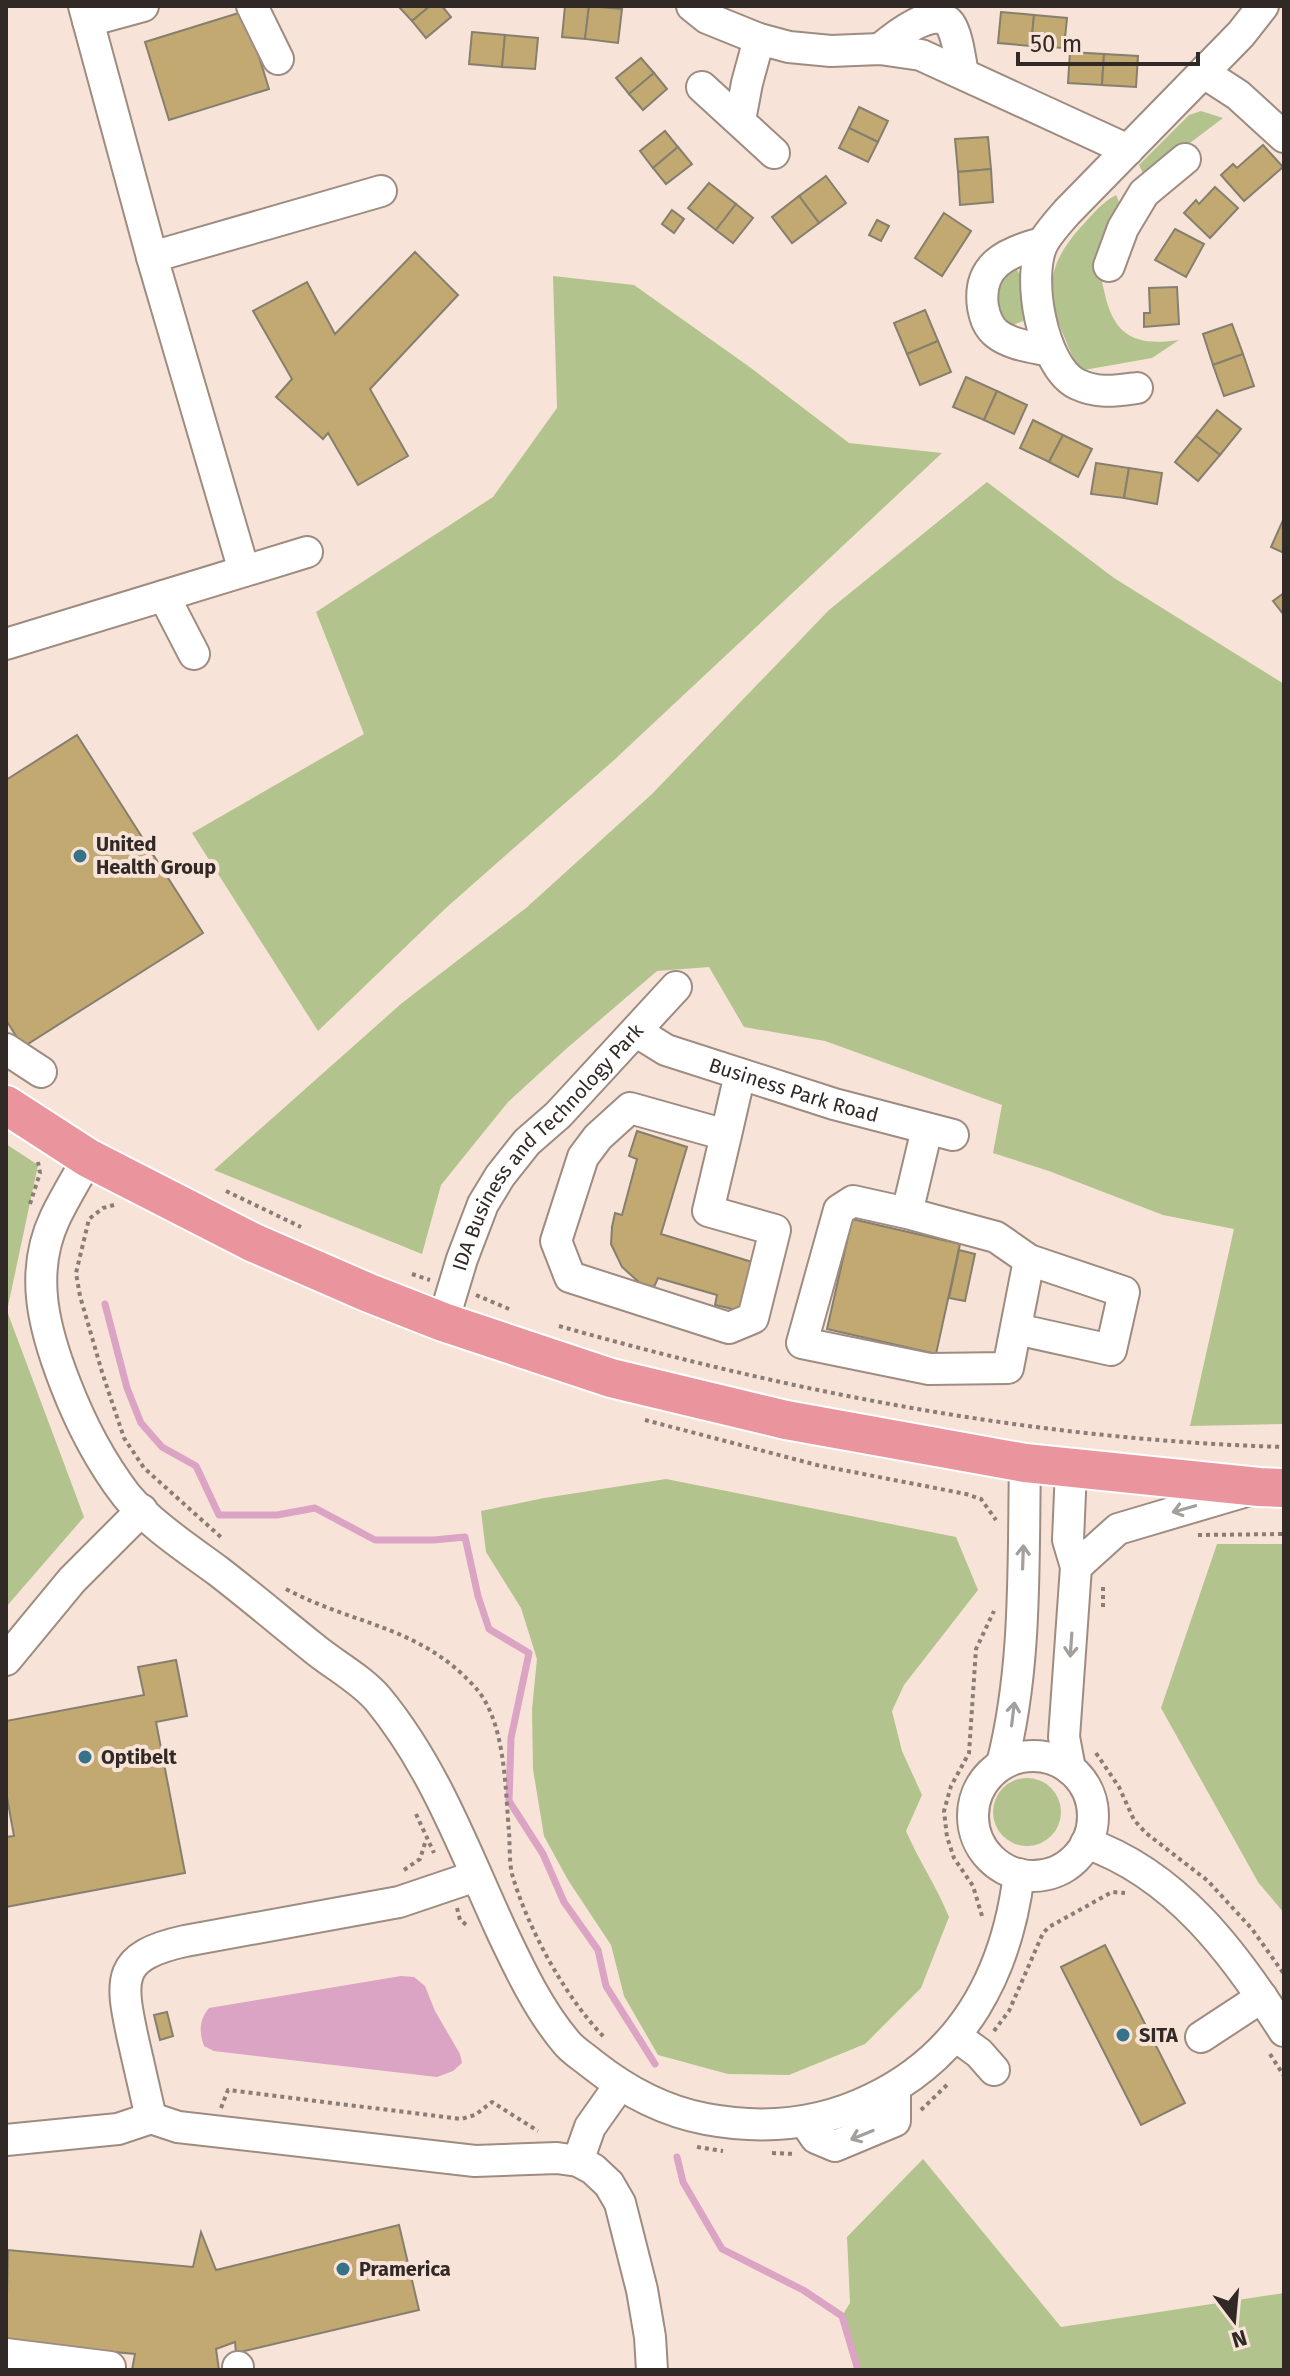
<svg xmlns="http://www.w3.org/2000/svg" width="1290" height="2376" viewBox="0 0 1290 2376" font-family="'Fira Sans',sans-serif">
  <style>
    .green { fill: #b3c38d }
    .water { fill: #dba3c4 }
    .lines { fill: none; stroke-linecap: round; stroke-linejoin: round }
    .stream { stroke: #dba3c4; stroke-width: 7 }
    .building { fill: #c1a971; stroke: #877f6e; stroke-width: 2 }
    .minor-casing { stroke: #9e8c81; stroke-width: 34 }
    .major-casing { stroke: #fff; stroke-width: 42 }
    .path { stroke: #8b7d76; stroke-width: 4; stroke-dasharray: 4 4; stroke-linecap: butt }
    .minor { stroke: #fff; stroke-width: 30 }
    .major { stroke: #ea959e; stroke-width: 38 }
    .oneway { stroke: #a29f9d }
    .poi-dot { fill: #367389; stroke: #f7e3d7; stroke-width: 3 }
    .labels { text-anchor: middle; stroke-width: 8; stroke-linejoin: round; paint-order: stroke }
    .poi-label { font-size: 20px; font-weight: bold; fill: #312925; stroke: #f7e3d7; text-anchor: start }
    .street-label { font-size: 20px; fill: #312925; stroke: #f7e3d7 }
  </style>
  <rect width="100%" height="100%" fill="#f7e3d7"/>
  <g class="green">
    <polygon points="1201,111 1223,118 1145,177 1139,165 1189,115"/>
    <path d="M1116,195C1129,218 1103,247 1101,271C1100,278 1104,288 1105,295C1115,338 1138,346 1179,340L1152,358L1084,370L1076,364C1052,309 1035,278 1080,228C1091,216 1101,203 1116,195Z"/>
    <polygon points="1015,267 1021,276 1023,321 1010,326 1000,326 994,288 998,273"/>
    <polygon points="553,276 634,285 751,368 849,443 942,453 613,761 447,907 318,1031 192,833 364,734 316,612 493,497 557,408"/>
    <polygon points="987,482 1114,578 1284,684 1284,1424 1190,1426 1234,1229 1163,1215 1049,1171 993,1153 1002,1105 825,1041 744,1027 709,967 657,971 566,1049 508,1102 441,1185 422,1254 214,1170 402,1003 526,908 652,794 829,610"/>
    <polygon points="6,1144 38,1165 7,1311 84,1517 6,1607"/>
    <path d="M666,1479L956,1537L978,1590L904,1685L892,1711L902,1751L922,1795L906,1831C919,1861 937,1887 949,1917L921,1988L865,2044L789,2075L728,2074L658,2055L624,1996L611,1945L568,1880L544,1836L533,1769L532,1709L537,1659L521,1608L486,1552L481,1511L544,1498Z"/>
    <polygon points="1217,1544 1284,1544 1284,1913 1258,1882 1161,1708"/>
    <circle cx="1027" cy="1812" r="34"/>
    <polygon points="923,2159 1061,2327 1284,2293 1284,2370 858,2370 842,2316 850,2303 847,2237"/>
  </g>
  <path class="water" d="M401,1976L414,1977L425,1986L435,2011L460,2054L462,2063L453,2071L437,2077L214,2051L204,2046C199,2032 199,2020 209,2008Z"/>
  <g class="lines">
    <g class="stream">
      <polyline points="105,1304 127,1388 141,1423 162,1447 196,1466 219,1515 277,1515 315,1508 375,1540 434,1540 465,1537 478,1596 489,1629 529,1653 511,1738 509,1801 543,1854 564,1902 598,1950 606,1986 655,2064"/>
      <polyline points="677,2157 683,2182 722,2249 803,2290 842,2316 858,2370"/>
    </g>
  </g>
  <g class="building">
    <polygon points="398,6 430,6 412,21"/>
    <polygon points="430,6 442,6 451,17 426,38 412,21"/>
    <polygon points="565,6 589,6 585,39 562,37"/>
    <polygon points="589,6 622,9 618,43 585,39"/>
    <polygon points="245,11 269,89 169,120 145,42"/>
    <polygon points="1001,12 1034,15 1031,46 998,43"/>
    <polygon points="1034,15 1067,18 1064,48 1031,46"/>
    <polygon points="472,32 505,35 502,67 469,64"/>
    <polygon points="505,35 538,38 535,69 502,67"/>
    <polygon points="1070,52 1104,54 1102,85 1068,83"/>
    <polygon points="1104,54 1138,56 1136,87 1102,85"/>
    <polygon points="641,58 654,73 629,94 616,78"/>
    <polygon points="654,73 667,89 643,110 629,94"/>
    <polygon points="859,107 888,121 878,142 849,128"/>
    <polygon points="849,128 878,142 868,162 839,148"/>
    <polygon points="665,131 678,147 653,168 640,151"/>
    <polygon points="988,137 991,169 958,172 955,139"/>
    <polygon points="1263,145 1283,167 1244,201 1221,175 1233,164 1237,168"/>
    <polygon points="678,147 692,164 666,184 653,168"/>
    <polygon points="991,169 993,202 960,205 958,172"/>
    <polygon points="826,176 846,203 819,223 799,196"/>
    <polygon points="709,183 736,204 716,230 688,208"/>
    <polygon points="1215,187 1238,208 1210,238 1184,213 1196,200 1199,204"/>
    <polygon points="799,196 819,223 792,243 772,217"/>
    <polygon points="736,204 753,218 733,243 716,230"/>
    <polygon points="672,210 684,219 674,233 662,224"/>
    <polygon points="944,213 971,231 942,276 915,258"/>
    <polygon points="877,220 889,226 881,241 869,235"/>
    <polygon points="1175,229 1204,244 1186,277 1155,260"/>
    <polygon points="415,252 458,295 370,389 408,456 358,485 328,433 323,439 276,397 292,379 253,311 307,282 335,334"/>
    <polygon points="1177,287 1179,324 1144,327 1144,313 1150,313 1149,288"/>
    <polygon points="925,310 938,341 907,354 894,323"/>
    <polygon points="1232,324 1243,354 1213,365 1203,334"/>
    <polygon points="938,341 951,372 920,385 907,354"/>
    <polygon points="1243,354 1254,386 1224,396 1213,365"/>
    <polygon points="966,377 997,391 984,420 953,407"/>
    <polygon points="997,391 1027,405 1014,434 984,420"/>
    <polygon points="1217,410 1241,429 1220,455 1196,436"/>
    <polygon points="1033,420 1063,435 1049,462 1020,448"/>
    <polygon points="1063,435 1092,449 1078,477 1049,462"/>
    <polygon points="1196,436 1220,455 1198,481 1175,462"/>
    <polygon points="1096,463 1129,468 1124,498 1091,494"/>
    <polygon points="1129,468 1162,473 1157,504 1124,498"/>
    <polygon points="1284,518 1284,553 1271,547"/>
    <polygon points="1284,593 1284,615 1273,601"/>
    <polygon points="77,735 203,933 23,1047 6,1020 6,780"/>
    <polygon points="637,1131 687,1147 661,1234 752,1262 741,1311 715,1305 717,1295 658,1278 654,1287 640,1283 622,1267 611,1244 612,1227 615,1213 622,1215 637,1159 629,1156"/>
    <polygon points="852,1219 960,1244 936,1354 827,1329"/>
    <polygon points="959,1250 975,1254 965,1301 949,1298"/>
    <polygon points="176,1660 187,1716 156,1722 185,1873 6,1907 6,1837 14,1836 6,1792 6,1721 144,1695 138,1667"/>
    <polygon points="1105,1945 1185,2103 1141,2125 1061,1967"/>
    <polygon points="167,2012 173,2036 160,2040 154,2015"/>
    <polygon points="399,2225 419,2310 236,2353 235,2342 216,2349 219,2370 132,2370 135,2354 6,2342 8,2250 193,2267 201,2232 216,2270"/>
  </g>
  <g class="lines">
    <defs>
      <g id="minor">
        <polyline points="84,6 152,257 244,571"/>
        <polyline points="252,6 278,59"/>
        <polyline points="692,6 707,18 759,39 789,47 831,51 880,49 921,55 1128,150"/>
        <polyline points="88,21 143,6"/>
        <path d="M880,49C894,37 935,4 950,24C958,36 960,60 963,73"/>
        <polyline points="1204,73 1238,95 1284,137"/>
        <polyline points="702,87 774,153"/>
        <polyline points="740,120 747,83 759,39"/>
        <path d="M1042,243C1007,252 977,265 983,307C985,318 988,327 997,334C1011,345 1033,347 1050,351"/>
        <polyline points="152,257 381,191"/>
        <polyline points="1109,266 1123,228 1144,193 1185,159"/>
        <path d="M1137,388C1115,391 1098,394 1077,384C1042,367 1025,273 1044,241C1050,231 1059,221 1067,212L1241,34L1263,6"/>
        <polyline points="164,596 194,654"/>
        <polyline points="6,644 307,552"/>
        <path id="s1" d="M637,1032L666,1050L834,1104L953,1135"/>
        <polyline points="6,1049 41,1072"/>
        <polyline points="726,1135 708,1211 775,1230 753,1318 729,1328 570,1277 556,1241 583,1157 598,1137 630,1108 726,1135 740,1074"/>
        <path d="M88,1158C77,1178 65,1197 55,1218C29,1273 44,1329 65,1383C80,1422 100,1461 126,1495C149,1523 188,1549 218,1571C249,1595 280,1621 311,1646C332,1664 360,1678 378,1699C435,1768 465,1852 502,1932C520,1970 539,2010 566,2042C573,2051 584,2057 592,2064C626,2091 663,2111 706,2119C764,2130 819,2125 872,2099C964,2055 1007,1972 1019,1874"/>
        <polyline points="907,1213 996,1237 1029,1260 1008,1368 929,1369 802,1343 839,1210 853,1201 907,1213 927,1129"/>
        <path id="s2" d="M443,1322L462,1259L483,1204L500,1176L527,1142L558,1115L676,987"/>
        <polyline points="1016,1329 1111,1350 1124,1292 1029,1260"/>
        <polyline points="1076,1567 1118,1529 1250,1490"/>
        <polyline points="6,1660 72,1580 142,1510"/>
        <circle cx="1033" cy="1816" r="60"/>
        <path d="M1002,1764C1027,1667 1023,1564 1025,1463"/>
        <polyline points="1070,1769 1064,1737 1076,1567 1068,1540 1071,1469"/>
        <path d="M1086,1843C1176,1874 1235,1954 1284,2031"/>
        <polyline points="957,2037 979,2053 994,2070"/>
        <polyline points="1201,2037 1262,1997"/>
        <path d="M151,2118C145,2091 139,2065 133,2039C120,1979 116,1956 185,1941L399,1902L476,1876"/>
        <polyline points="805,2122 816,2138 835,2146 895,2121 895,2088"/>
        <polyline points="6,2140 118,2129 151,2118 178,2127 475,2161 557,2158 578,2161 593,2169 609,2184 620,2203 642,2290 650,2337 652,2370"/>
        <polyline points="578,2161 590,2127 619,2086"/>
        <polyline points="6,2354 110,2367 110,2370"/>
        <polyline points="238,2367 238,2370"/>
      </g>
      <polyline id="major" points="6,1105 88,1158 254,1243 369,1293 443,1322 611,1378 786,1420 1025,1463 1259,1487 1284,1488"/>
    </defs>
    <use href="#minor" class="minor-casing"/>
    <use href="#major" class="major-casing"/>
    <g class="path">
      <polyline points="226,1191 301,1227"/>
      <polyline points="30,1204 40,1173 38,1162"/>
      <polyline points="114,1205 103,1208 89,1219 76,1273 80,1296 102,1372 124,1438 144,1468 223,1539"/>
      <polyline points="412,1274 430,1280"/>
      <polyline points="476,1295 509,1309"/>
      <path d="M559,1326C795,1393 1038,1440 1284,1447"/>
      <polyline points="645,1420 817,1465 966,1494 981,1499 996,1520"/>
      <polyline points="1198,1535 1284,1534"/>
      <path d="M286,1589C353,1625 418,1625 474,1686C506,1720 505,1788 509,1832C510,1845 509,1861 512,1874C527,1927 566,1999 605,2038"/>
      <polyline points="1103,1607 1103,1584"/>
      <polyline points="1096,1753 1119,1787 1134,1820 1146,1833 1208,1881 1252,1929 1284,1974"/>
      <polyline points="416,1814 434,1853"/>
      <polyline points="404,1870 420,1859 426,1840"/>
      <polyline points="457,1908 460,1920 468,1926"/>
      <polyline points="982,1916 973,1886 954,1858 947,1837 944,1811 951,1786 969,1753 976,1649 994,1611"/>
      <polyline points="994,2031 1009,2011 1043,1933 1049,1927 1112,1892 1125,1893"/>
      <polyline points="1270,2054 1284,2076"/>
      <polyline points="221,2108 228,2090 461,2119 475,2115 492,2102 538,2131"/>
      <polyline points="921,2110 949,2083"/>
      <polyline points="697,2147 723,2151"/>
      <polyline points="772,2153 795,2154"/>
    </g>
    <use href="#minor" class="minor"/>
    <use href="#major" class="major"/>
  </g>
  <defs><path id="oneway-shaft" d="M-6 0H5M1.5-3L5.5 0L1.5 3" fill="none" stroke-width="1.6" stroke-linecap="round" stroke-linejoin="round" transform="scale(2)"/></defs>
  <g class="oneway">
    <use href="#oneway-shaft" transform="translate(1184 1509) rotate(164)"/>
    <use href="#oneway-shaft" transform="translate(1023 1557) rotate(-88)"/>
    <use href="#oneway-shaft" transform="translate(1071 1645) rotate(94)"/>
    <use href="#oneway-shaft" transform="translate(1013 1714) rotate(-83)"/>
    <use href="#oneway-shaft" transform="translate(862 2135) rotate(158)"/>
  </g>
  <g class="poi-dot">
    <circle cx="80" cy="856" r="8"/>
    <circle cx="85" cy="1757" r="8"/>
    <circle cx="1123" cy="2035" r="8"/>
    <circle cx="343" cy="2269" r="8"/>
  </g>
  <g class="labels">
    <g class="poi-label">
      <text x="96" y="851">United<tspan x="96" dy="23">Health Group</tspan></text>
      <text x="101" y="1764">Optibelt</text>
      <text x="1139" y="2042">SITA</text>
      <text x="359" y="2276">Pramerica</text>
    </g>
    <g class="street-label">
      <text dy="7" stroke="none"><textPath href="#s1" startOffset="168">Business Park Road</textPath></text>
      <text dy="7" stroke="none"><textPath href="#s2" startOffset="208">IDA Business and Technology Park</textPath></text>
    </g>
  </g>
  <rect width="1290" height="2376" fill="none" stroke="#312925" stroke-width="16"/>
  <g transform="translate(1234 2320) rotate(164)" stroke="#f7e3d7" stroke-width="6" paint-order="stroke">
  <path d="M0-6L14 30L0 20L-14 30Z" fill="#312925"/>
  <text y="-12" font-size="22" font-weight="bold" text-anchor="middle" fill="#312925">N</text>
  </g>
  <path d="M1018 52v12h180v-12" fill="none" stroke="#312925" stroke-width="4"/>
  <text x="1030" y="52" font-size="24" fill="#312925" stroke="#f7e3d7" stroke-width="6" paint-order="stroke">50 m</text>
</svg>
